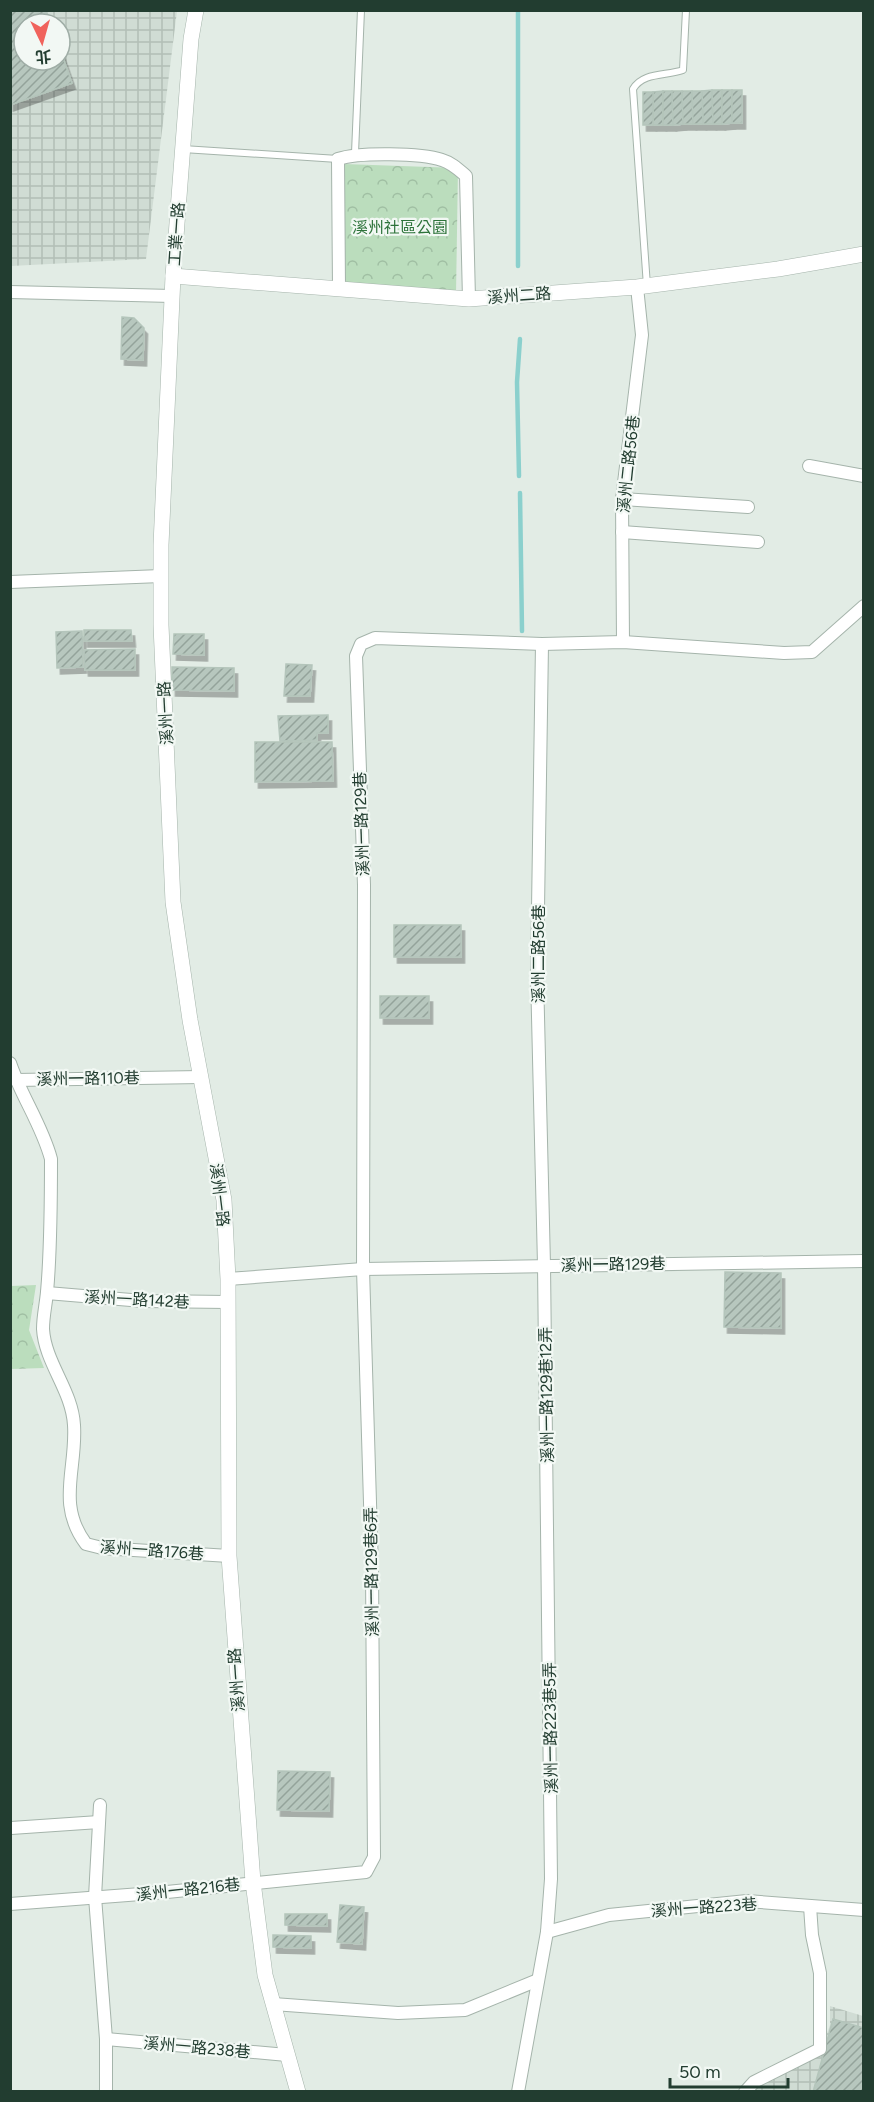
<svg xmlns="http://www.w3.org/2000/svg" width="874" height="2102" viewBox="0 0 874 2102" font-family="Figtree,'Noto Sans TC',sans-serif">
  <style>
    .industrial { fill: url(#industrial-grid); fill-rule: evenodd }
    .park { fill: url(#park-crowns) }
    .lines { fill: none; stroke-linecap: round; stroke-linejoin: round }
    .stream { stroke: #8bd0cd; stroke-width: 4.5 }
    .building { fill: url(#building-hatch); stroke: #b4c5bb; stroke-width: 1.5; filter: url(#shadow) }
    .service-casing { stroke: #a5b4ab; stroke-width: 8 }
    .minor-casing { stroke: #a5b4ab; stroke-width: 14 }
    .tertiary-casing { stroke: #a5b4ab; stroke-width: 16 }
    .service { stroke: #fff; stroke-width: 6 }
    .minor { stroke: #fff; stroke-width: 12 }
    .tertiary { stroke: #fff; stroke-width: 15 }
    .labels { text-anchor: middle; stroke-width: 4.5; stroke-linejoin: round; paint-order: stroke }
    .park-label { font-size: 16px; fill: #2d733a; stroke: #f2f8f4 }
    .street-label { font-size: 16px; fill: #223d30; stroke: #f2f8f4 }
  </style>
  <defs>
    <pattern id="industrial-grid" width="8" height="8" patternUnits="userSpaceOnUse" patternTransform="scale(1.5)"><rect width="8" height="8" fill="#d0dcd4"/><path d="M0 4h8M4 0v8" fill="none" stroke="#b2beb6"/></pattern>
    <pattern id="park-crowns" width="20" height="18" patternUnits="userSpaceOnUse" patternTransform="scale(1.5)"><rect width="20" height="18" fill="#bbddbd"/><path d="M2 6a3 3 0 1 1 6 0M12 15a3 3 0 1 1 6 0" fill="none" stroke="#a0bfa3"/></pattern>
    <pattern id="building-hatch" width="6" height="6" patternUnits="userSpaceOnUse" patternTransform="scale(1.5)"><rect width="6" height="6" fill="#b7c7be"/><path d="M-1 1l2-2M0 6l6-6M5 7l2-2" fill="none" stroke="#94a39b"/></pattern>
    <filter id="shadow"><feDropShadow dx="3.5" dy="6" stdDeviation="0" flood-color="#0004"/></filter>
  </defs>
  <rect width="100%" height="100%" fill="#e2ece5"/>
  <g class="industrial">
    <path d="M10,11H177L146,259L11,266ZM24,24H60V60H24Z"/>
    <polygon points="830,2006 863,2016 863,2091 754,2092 755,2077 824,2042 830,2025"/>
  </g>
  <g class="park">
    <polygon points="344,164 458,168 456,295 341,287"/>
    <polygon points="36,1285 29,1330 44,1368 11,1369 11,1286"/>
  </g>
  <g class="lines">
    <g class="stream">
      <polyline points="518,10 518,266"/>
      <polyline points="519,476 517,382 520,339"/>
      <polyline points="520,493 522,631"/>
    </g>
  </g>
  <g class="building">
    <polygon points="10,10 46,10 51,24 24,24 24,60 60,60 60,49 72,83 10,105"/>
    <polygon points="712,90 713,124 703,124 702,91"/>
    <polygon points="712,90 722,90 722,124 713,124"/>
    <polygon points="722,90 732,90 732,123 722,124"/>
    <rect x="732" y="90" width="10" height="33"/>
    <polygon points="663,91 663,125 653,125 653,92"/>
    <polygon points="663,91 672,91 673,125 663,125"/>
    <polygon points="672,91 682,91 683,124 673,125"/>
    <polygon points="682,91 692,91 693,124 683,124"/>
    <polygon points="692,91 702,91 703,124 693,124"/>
    <rect x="643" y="92" width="10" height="33"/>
    <polygon points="122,317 134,318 144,328 143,360 121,359"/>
    <polygon points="84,630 131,630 132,641 84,641"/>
    <polygon points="82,631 83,667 57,668 56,632"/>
    <polygon points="174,634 204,634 204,655 173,654"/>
    <polygon points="135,649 135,670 85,670 84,650"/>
    <polygon points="286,664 312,665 310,696 284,696"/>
    <polygon points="172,667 234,668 234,691 172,690"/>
    <polygon points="328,715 328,733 317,733 317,740 280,741 278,716"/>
    <polygon points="255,742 332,742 333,781 255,782"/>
    <rect x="394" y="925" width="67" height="32"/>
    <rect x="380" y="996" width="49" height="22"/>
    <polygon points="725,1272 781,1273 781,1328 724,1327"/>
    <polygon points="278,1771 330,1772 329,1811 277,1810"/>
    <polygon points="340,1905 364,1907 362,1944 337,1942"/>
    <polygon points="285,1914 327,1914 327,1926 285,1925"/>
    <polygon points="273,1935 311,1936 311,1948 273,1947"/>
    <polygon points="833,2019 864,2028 864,2092 813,2092"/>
  </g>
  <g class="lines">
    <defs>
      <g id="service">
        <polyline points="183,149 338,159"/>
        <polyline points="355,153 361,10"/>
        <path d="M647,286L633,89C643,72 666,76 683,70L686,10"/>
      </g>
      <g id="minor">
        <path d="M339,289L338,159C359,152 421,153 442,160C452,163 458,169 466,176L469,299"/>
        <polyline points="10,292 172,296"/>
        <polyline points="809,466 864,476"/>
        <polyline points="622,499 748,507"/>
        <polyline points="622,532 758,542"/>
        <polyline points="10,582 161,576"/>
        <polyline points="623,642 622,499 642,335 637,287"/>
        <path d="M10,1063C21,1096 42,1125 51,1159C51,1203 51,1248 47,1292C46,1304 43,1316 43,1329C45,1363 72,1390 74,1425C77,1469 56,1504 86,1544L102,1548L229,1556"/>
        <polyline points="16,1080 201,1077"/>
        <polyline points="228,1279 363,1269 864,1261"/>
        <polyline points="47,1293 143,1301 228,1302"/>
        <polyline points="100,1805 95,1897 106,2039 106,2092"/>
        <polyline points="11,1828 99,1822"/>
        <polyline points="10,1904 167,1892 366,1872 374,1857 372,1569 363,1269 364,885 356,656 361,644 375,638 542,644 623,642 784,653 812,652 864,606"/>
        <polyline points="547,1932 609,1915 747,1901 864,1910"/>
        <polyline points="273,2004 398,2013 465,2010 538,1980"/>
        <polyline points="106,2039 287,2055"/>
        <polyline points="518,2092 547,1932 551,1879 544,1265 537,975 542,644"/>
        <polyline points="745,2092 754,2082 820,2049 820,1973 812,1935 810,1906"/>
      </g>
      <g id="tertiary">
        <polyline points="196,10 191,39 173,276 161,545 161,625 173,902 190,1020 224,1200 228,1279 229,1556 253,1882 265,1975 298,2092"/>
        <polyline points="173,276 469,299 637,287 778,269 864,254"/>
      </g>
    </defs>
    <use href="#service" class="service-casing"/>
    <use href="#minor" class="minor-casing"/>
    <use href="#tertiary" class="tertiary-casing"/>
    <use href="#service" class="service"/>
    <use href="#minor" class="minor"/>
    <use href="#tertiary" class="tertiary"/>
  </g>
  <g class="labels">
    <g class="park-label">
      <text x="400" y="233">溪州社區公園</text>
    </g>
    <g class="street-label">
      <text transform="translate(176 234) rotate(-86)" y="6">工業一路</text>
      <text transform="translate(519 295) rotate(-4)" y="6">溪州二路</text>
      <text transform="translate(628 464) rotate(-84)" y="6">溪州二路56巷</text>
      <text transform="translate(165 713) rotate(-93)" y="6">溪州一路</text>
      <text transform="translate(361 824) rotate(-92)" y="6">溪州一路129巷</text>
      <text transform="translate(538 954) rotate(-90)" y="6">溪州二路56巷</text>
      <text transform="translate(88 1078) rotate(-1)" y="6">溪州一路110巷</text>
      <text transform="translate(220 1195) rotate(83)" y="6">溪州一路</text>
      <text transform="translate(613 1264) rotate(-1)" y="6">溪州一路129巷</text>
      <text transform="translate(137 1299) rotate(3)" y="6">溪州一路142巷</text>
      <text transform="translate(546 1395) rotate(-91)" y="6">溪州一路129巷12弄</text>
      <text transform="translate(152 1550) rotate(4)" y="6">溪州一路176巷</text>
      <text transform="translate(371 1572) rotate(-91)" y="6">溪州一路129巷6弄</text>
      <text transform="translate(236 1680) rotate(-94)" y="6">溪州一路</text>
      <text transform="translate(550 1728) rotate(-91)" y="6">溪州一路223巷5弄</text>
      <text transform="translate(188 1889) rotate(-6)" y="6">溪州一路216巷</text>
      <text transform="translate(704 1907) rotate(-4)" y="6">溪州一路223巷</text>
      <text transform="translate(197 2047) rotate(5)" y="6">溪州一路238巷</text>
    </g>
  </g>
  <rect width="874" height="2102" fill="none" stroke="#223d30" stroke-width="24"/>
  <g transform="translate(42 42) rotate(175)"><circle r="28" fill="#f2f8f4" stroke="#9fada6" stroke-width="1.5"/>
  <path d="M0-4.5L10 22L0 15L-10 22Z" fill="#f0635c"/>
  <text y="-9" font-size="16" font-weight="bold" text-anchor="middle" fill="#223d30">北</text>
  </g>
  <path d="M670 2078v9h118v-9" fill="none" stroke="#223d30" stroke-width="3"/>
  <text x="679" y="2078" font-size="18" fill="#223d30" stroke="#f2f8f4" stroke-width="4.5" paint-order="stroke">50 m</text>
</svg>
